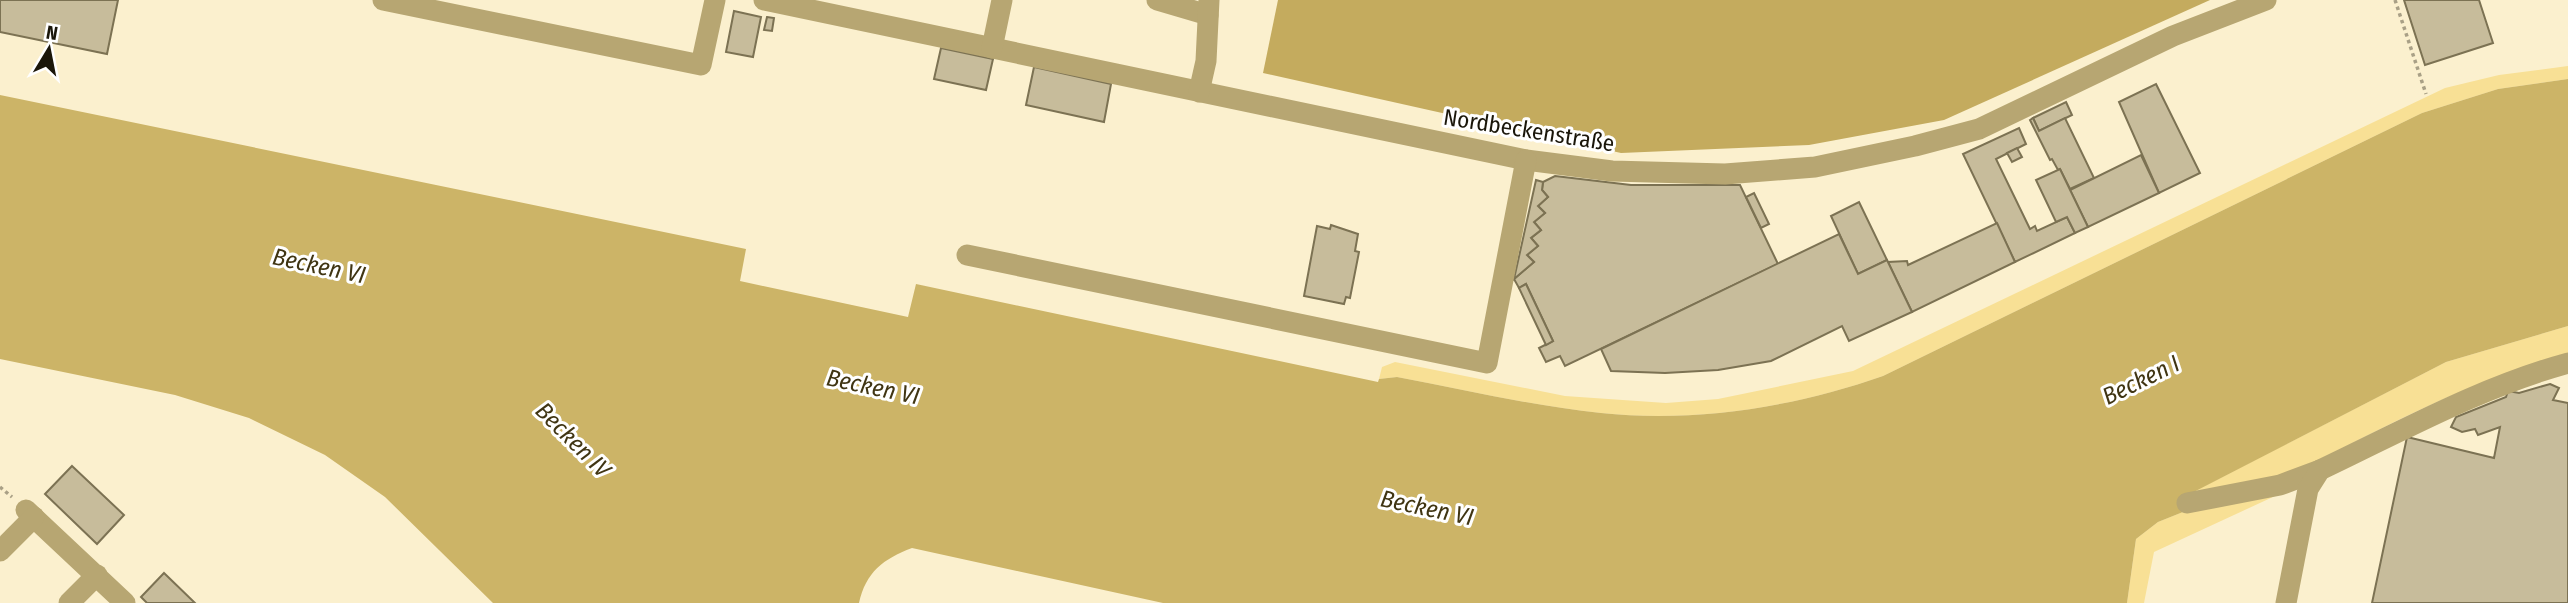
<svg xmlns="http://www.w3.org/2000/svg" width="2568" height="603" viewBox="0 0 2568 603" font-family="'Fira Sans Condensed',sans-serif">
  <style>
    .green { fill: #f8e095 }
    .forest { fill: #c4ab5e }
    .water { fill: #ccb467 }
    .building { fill: #c7bc9b; stroke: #7c7253; stroke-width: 2 }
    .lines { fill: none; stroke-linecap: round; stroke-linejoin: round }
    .path { stroke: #a9a086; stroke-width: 3.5; stroke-dasharray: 3.5 3.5; stroke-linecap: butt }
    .minor { stroke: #b7a672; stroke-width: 21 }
    .labels { text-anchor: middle; stroke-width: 6; stroke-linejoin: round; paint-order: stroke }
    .street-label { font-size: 23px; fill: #1a160a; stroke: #fff }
    .water-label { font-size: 24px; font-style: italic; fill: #403513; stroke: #fff }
  </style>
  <rect width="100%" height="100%" fill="#fbf0ce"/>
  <g class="green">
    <path d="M2568,66V79L2498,89L2422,113L1883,376C1795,407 1695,423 1601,413C1533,406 1465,390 1397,377L1379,379L1382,367L1395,362L1565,396L1666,403L1718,399L1853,371L2445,88L2499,75Z"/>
    <path d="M2568,326V356C2467,380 2380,430 2287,476L2288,490L2154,552L2144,603H2127L2136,539L2158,522L2188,510L2183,497L2446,362Z"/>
  </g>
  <polygon class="forest" points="1278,0 2210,0 1944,120 1809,145 1621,153 1263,73"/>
  <path class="water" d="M2568,79V326L2446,362L2184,497L2188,510L2158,522L2136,539L2127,603H1163L912,548C883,559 866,572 859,603H493L385,497L325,455L249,418L175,395L0,359V95L746,249L740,281L908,317L916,284L1378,382L1379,379L1397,377C1465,390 1533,406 1601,413C1695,423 1795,407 1883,376L2422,113L2498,89Z"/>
  <g class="building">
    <polygon points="0,0 118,0 107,54 0,32"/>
    <polygon points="2404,0 2479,0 2493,43 2425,65"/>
    <polygon points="734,11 761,17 753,57 726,52"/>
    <polygon points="767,17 774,18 772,31 764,30"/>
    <polygon points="941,48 993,59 986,90 934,79"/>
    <polygon points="1034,67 1111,84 1104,122 1026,105"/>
    <polygon points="2156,84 2200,173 2159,193 2119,102"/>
    <polygon points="2066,102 2072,115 2039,131 2033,118"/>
    <polygon points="2033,118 2039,131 2065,118 2094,178 2070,189 2060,169 2058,170 2052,159 2050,160 2030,120"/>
    <polygon points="2019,128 2026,144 1996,159 2030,229 2035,226 2037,231 2067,217 2075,233 2015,262 1963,154"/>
    <polygon points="2017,148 2022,157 2012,162 2007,153"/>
    <polygon points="2141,155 2159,193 2088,227 2070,190"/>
    <polygon points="2060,169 2088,227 2075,233 2067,217 2056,222 2036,180"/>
    <polygon points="1555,176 1631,185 1740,185 1778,264 1565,366 1560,356 1546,362 1539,348 1553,341 1526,284 1519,288 1514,279 1534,262 1527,255 1538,246 1531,238 1541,230 1534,222 1545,213 1538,206 1548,197 1542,190 1543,182"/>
    <polygon points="1536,180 1543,182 1542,190 1548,197 1538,206 1545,213 1534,222 1541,230 1531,238 1538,246 1527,255 1534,262 1514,279"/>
    <polygon points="1754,193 1769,224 1761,228 1746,197"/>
    <polygon points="1859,202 1887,260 1858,274 1831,216"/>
    <polygon points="1997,223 2015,262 1912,312 1888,262 1907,261 1908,265"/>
    <polygon points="1331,225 1358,234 1355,251 1359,252 1350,298 1346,297 1344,304 1304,296 1317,226 1330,229"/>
    <polygon points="1839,234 1858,274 1887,260 1912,312 1849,341 1842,326 1771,361 1718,370 1665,373 1611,371 1601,349"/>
    <polygon points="1526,284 1553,341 1546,345 1519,288"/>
    <polygon points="2550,384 2559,388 2553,400 2568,403 2568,603 2372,603 2407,437 2494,458 2500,427 2478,435 2475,429 2462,432 2451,427 2456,417 2506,397 2508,391 2519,393"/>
    <polygon points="72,466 124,515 97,544 45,494"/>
    <polygon points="164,573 195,603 147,603 141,597"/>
  </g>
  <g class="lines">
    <g class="path">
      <polyline points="2395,0 2426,94"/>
      <polyline points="0,487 12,497"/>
    </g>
    <g class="minor">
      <polyline points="383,0 701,65 715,0"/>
      <polyline points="764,0 1526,160 1612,171 1725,174 1815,167 1915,146 1979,129 2173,36 2266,0"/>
      <polyline points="1157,0 1208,15"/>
      <polyline points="992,48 1002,0"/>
      <polyline points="1199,92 1206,61 1209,0"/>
      <polyline points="967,255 1487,363 1526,160"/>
      <polyline points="2187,503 2280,485 2320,470"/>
      <polyline points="26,510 125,603"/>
      <polyline points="0,551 34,517"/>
      <polyline points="69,603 97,575"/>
      <path d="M2286,603L2308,489L2320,470C2402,431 2481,387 2568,363"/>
    </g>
  </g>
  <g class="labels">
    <g class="street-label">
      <text transform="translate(1529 130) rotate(9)" y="8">Nordbeckenstraße</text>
    </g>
    <g class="water-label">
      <text transform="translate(319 266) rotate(12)" y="8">Becken VI</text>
      <text transform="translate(2141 380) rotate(-26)" y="8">Becken I</text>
      <text transform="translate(873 387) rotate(12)" y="8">Becken VI</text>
      <text transform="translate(573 440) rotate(45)" y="8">Becken IV</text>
      <text transform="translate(1427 508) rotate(12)" y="8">Becken VI</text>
    </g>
  </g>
  <g transform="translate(49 49) rotate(10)" stroke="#ffffff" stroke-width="5" paint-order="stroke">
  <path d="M0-5L12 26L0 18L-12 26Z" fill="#1a160a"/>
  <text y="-10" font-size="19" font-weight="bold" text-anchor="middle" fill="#1a160a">N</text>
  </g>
</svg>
